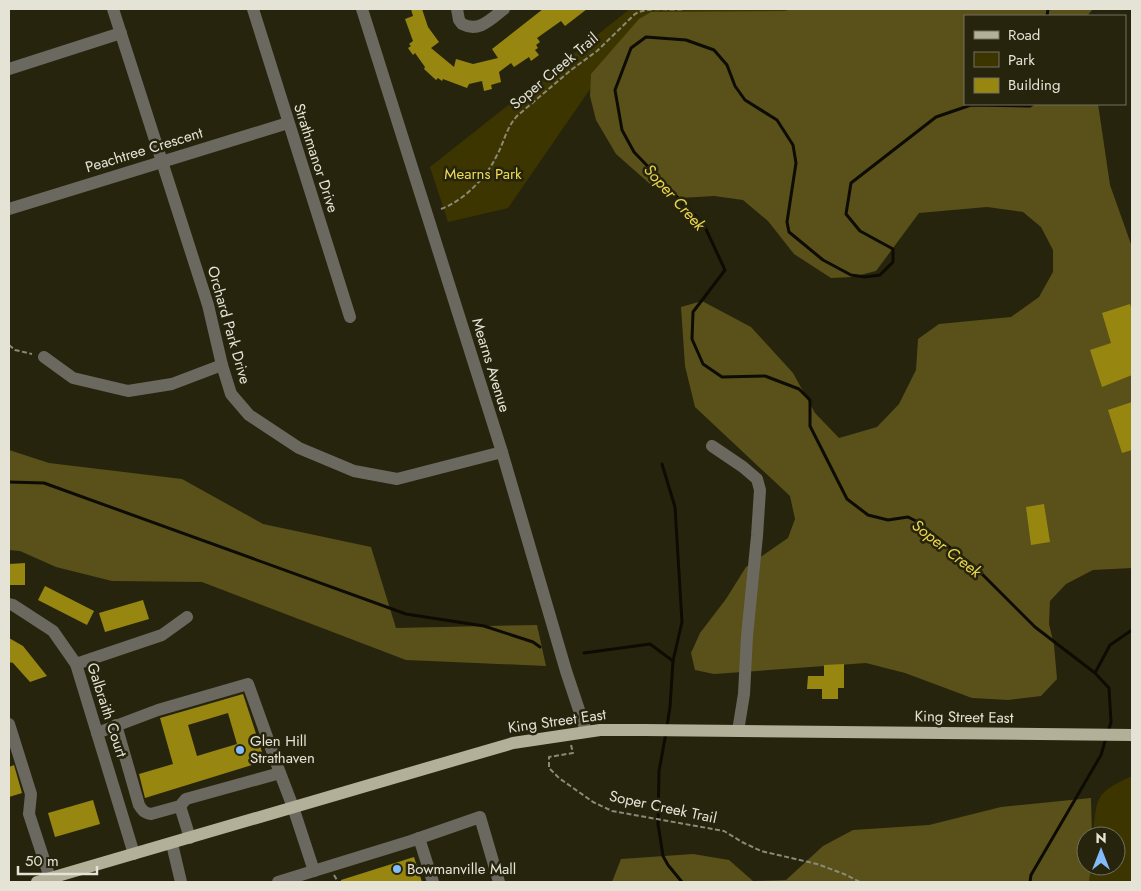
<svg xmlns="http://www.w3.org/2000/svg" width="1141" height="891" viewBox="0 0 1141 891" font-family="Jost,sans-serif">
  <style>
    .green { fill: #3c3500 }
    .forest { fill: #595119 }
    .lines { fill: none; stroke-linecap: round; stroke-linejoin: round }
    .stream { stroke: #0e0c02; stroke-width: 3 }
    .building { fill: #978710; fill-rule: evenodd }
    .path { stroke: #8b8978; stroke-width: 2; stroke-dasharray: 5 2.5; stroke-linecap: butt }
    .minor { stroke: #6b695f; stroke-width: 12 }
    .major { stroke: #b3b09a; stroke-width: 12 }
    .poi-dot { fill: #82bcfa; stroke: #27240e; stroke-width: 2 }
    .labels { text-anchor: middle; stroke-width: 5; stroke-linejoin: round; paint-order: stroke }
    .street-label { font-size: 15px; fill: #e4e3d6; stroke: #27240e }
    .park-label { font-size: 15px; fill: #f0dc52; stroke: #27240e }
    .poi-label { font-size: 15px; fill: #e4e3d6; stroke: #27240e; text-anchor: start }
    .water-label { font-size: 16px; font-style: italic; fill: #ebd64b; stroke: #27240e }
  </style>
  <rect width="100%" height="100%" fill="#27240e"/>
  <g class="green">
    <polygon points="630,9 792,9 617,50 508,208 448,222 430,167"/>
    <path d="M1132,776V882H1089L1090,866H1116V836H1093C1097,796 1095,793 1132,776Z"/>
  </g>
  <g class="forest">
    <polygon points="792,9 1093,9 1087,16 965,16 965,104 1098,104 1110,185 1132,247 1132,568 1093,570 1066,584 1050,601 1049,624 1054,645 1057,679 1041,696 1008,700 972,698 905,673 866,663 714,674 695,670 691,653 700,633 726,599 746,567 788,538 795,519 790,496 695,407 685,366 681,307 702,301 751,327 793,373 815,413 839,438 877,427 899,404 916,370 918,339 939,324 1011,317 1039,297 1053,272 1053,250 1041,227 1023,212 987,207 919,213 876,271 852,277 831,278 794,254 768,221 743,200 714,196 680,198 650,184 616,154 596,120 590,96 591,74 639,19 651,12 784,11"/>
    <polygon points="9,450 49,463 182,479 263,524 371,547 396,628 537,625 546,666 406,660 202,582 112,581 56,567 20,551 9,550"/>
    <polygon points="1091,798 1092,836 1086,836 1086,866 1091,866 1089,882 612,882 621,859 693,854 729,860 753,881 786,880 823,846 853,830 929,825 1001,807"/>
  </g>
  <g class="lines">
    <g class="stream">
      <polyline points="1047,16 1048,9"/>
      <polyline points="1033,104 1030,106 971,105 936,117 851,183 846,214 860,231 893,249 893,262 880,275 865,277 851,275 823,260 789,232 787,222 796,163 793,145 777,120 745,100 735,86 727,65 714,50 686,40 646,37 631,48 615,90 622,130 634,152 704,225 725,270 693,312 692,339 703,364 722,377 765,376 799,389 810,400 810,426 847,499 868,515 888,520 908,517 916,521 976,568 1035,627 1095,673 1109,688 1111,722 1108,732"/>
      <polyline points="662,464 675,507 682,622 673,661 670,707 667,726"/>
      <polyline points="9,482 44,483 406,614 484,626 533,642 540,647"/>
      <polyline points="584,653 650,644 673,661"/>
      <polyline points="1095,673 1110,645 1132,630"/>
      <polyline points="666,733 659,771 658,824 663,856 668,865 682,882"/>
      <polyline points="1030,882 1031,875 1101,755 1106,738"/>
    </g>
  </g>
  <g class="building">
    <polygon points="411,9 422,9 428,27 439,42 431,48 454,67 456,59 473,64 498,58 492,49 543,9 587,9 565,26 561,21 537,38 540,42 536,45 538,48 535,50 539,55 531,61 529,57 514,67 511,63 499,72 501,82 491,85 492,89 484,91 482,81 469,84 467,88 443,79 442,81 438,78 436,80 424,69 425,67 415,53 413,55 408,48 411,46 409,44 413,41 405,19 413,16"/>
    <polygon points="1130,304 1132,311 1132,375 1102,387 1090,350 1111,343 1102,313"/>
    <polygon points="1132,402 1132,450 1122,453 1108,410"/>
    <polygon points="1044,504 1050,542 1031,545 1026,507"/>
    <polygon points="25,563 25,585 9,585 9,564"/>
    <polygon points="45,586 94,611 87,625 38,600"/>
    <polygon points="143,600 149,619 105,632 99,613"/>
    <polygon points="9,638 23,646 47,676 30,682 13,663 9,662"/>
    <polygon points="844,664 844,688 838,688 838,699 822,699 822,689 807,689 808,676 824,676 824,665"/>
    <path d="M243,694L265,761L145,798L139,774L173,764L160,718ZM228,713L237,744L197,756L188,725Z"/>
    <polygon points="14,765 22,793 9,797 9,767"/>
    <polygon points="93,800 100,824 55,837 48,813"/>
    <polygon points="414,857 422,882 341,882 341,880"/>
  </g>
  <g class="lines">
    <g class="path">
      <path d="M441,209C463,201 486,178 496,157C504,143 506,128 517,116L571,70L597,51L635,14C649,6 669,11 685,9"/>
      <polyline points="9,345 15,350 32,354"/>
      <polyline points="571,745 573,753 549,757 549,768 559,778 593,802 612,811 724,831 742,842 761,851 817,864 844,874 860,882"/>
      <polyline points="334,875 338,882"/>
    </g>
    <g class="minor">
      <polyline points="113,9 208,305 222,365 231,394 249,415 299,448 354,471 397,479 502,452"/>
      <polyline points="253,9 350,317"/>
      <polyline points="362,9 502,452 566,671 586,731"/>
      <path d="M457,9L459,20L462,24C479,33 491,19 504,9"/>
      <polyline points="9,69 121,33"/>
      <polyline points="9,209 288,123"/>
      <polyline points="44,357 73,378 128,391 172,384 222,365"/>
      <polyline points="712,446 743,467 757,479 760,490 757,536 747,636 744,694 738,731"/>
      <polyline points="9,604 13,605 53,631 76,664 134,854"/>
      <polyline points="76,664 162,635 187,617"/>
      <polyline points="9,724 31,794 29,814 50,878"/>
      <path d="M116,725L139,805C142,810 144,813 151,814L180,806L186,799L280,773L293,807L314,871"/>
      <polyline points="97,733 158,710 248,684 280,773"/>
      <polyline points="180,806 190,838"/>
      <polyline points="419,838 433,882"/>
      <polyline points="172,844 181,882"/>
      <polyline points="278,882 411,841 480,817 499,882"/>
    </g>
    <polyline class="major" points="37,882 513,743 600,730 645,730 1132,735"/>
  </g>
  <g class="poi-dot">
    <circle cx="240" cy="750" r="5"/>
    <circle cx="397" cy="869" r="5"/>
  </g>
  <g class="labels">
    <g class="street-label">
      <text transform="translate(554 71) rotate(-40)" y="5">Soper Creek Trail</text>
      <text transform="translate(144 150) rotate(-17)" y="5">Peachtree Crescent</text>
      <text transform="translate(316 158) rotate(72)" y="5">Strathmanor Drive</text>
      <text transform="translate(229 325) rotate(74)" y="5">Orchard Park Drive</text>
      <text transform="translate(491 365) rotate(73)" y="5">Mearns Avenue</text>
      <text transform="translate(107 710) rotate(72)" y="5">Galbraith Court</text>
      <text transform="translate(964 717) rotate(1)" y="5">King Street East</text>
      <text transform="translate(557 721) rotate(-8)" y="5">King Street East</text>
      <text transform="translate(663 807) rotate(12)" y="5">Soper Creek Trail</text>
    </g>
    <g class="park-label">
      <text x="483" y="179">Mearns Park</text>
    </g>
    <g class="poi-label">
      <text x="250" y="746">Glen Hill<tspan x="250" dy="17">Strathaven</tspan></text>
      <text x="407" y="874">Bowmanville Mall</text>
    </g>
    <g class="water-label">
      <text transform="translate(675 197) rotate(48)" y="6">Soper Creek</text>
      <text transform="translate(947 548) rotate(38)" y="6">Soper Creek</text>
    </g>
  </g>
  <rect width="1141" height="891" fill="none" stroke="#e4e3d6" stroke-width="20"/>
  <rect x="964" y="15" width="162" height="90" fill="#27240e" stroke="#73705e"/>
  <rect x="974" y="31" width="25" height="8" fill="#b3b09a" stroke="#73705e"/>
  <text x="1008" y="40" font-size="15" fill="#e4e3d6">Road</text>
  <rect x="974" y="52" width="25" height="15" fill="#3c3500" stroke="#73705e"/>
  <text x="1008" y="65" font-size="15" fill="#e4e3d6">Park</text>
  <rect x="974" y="78" width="25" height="15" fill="#978710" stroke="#73705e"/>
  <text x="1008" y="90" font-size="15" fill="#e4e3d6">Building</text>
  <g transform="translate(1101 851)"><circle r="24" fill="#27240e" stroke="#73705e"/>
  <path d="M0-4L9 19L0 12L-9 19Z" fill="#82bcfa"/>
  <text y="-8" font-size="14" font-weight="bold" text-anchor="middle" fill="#e4e3d6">N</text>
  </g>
  <path d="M18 866v8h79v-8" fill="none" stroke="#e4e3d6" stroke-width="2.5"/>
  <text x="25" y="866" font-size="15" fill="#e4e3d6" stroke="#27240e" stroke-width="4" paint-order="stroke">50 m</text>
</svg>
